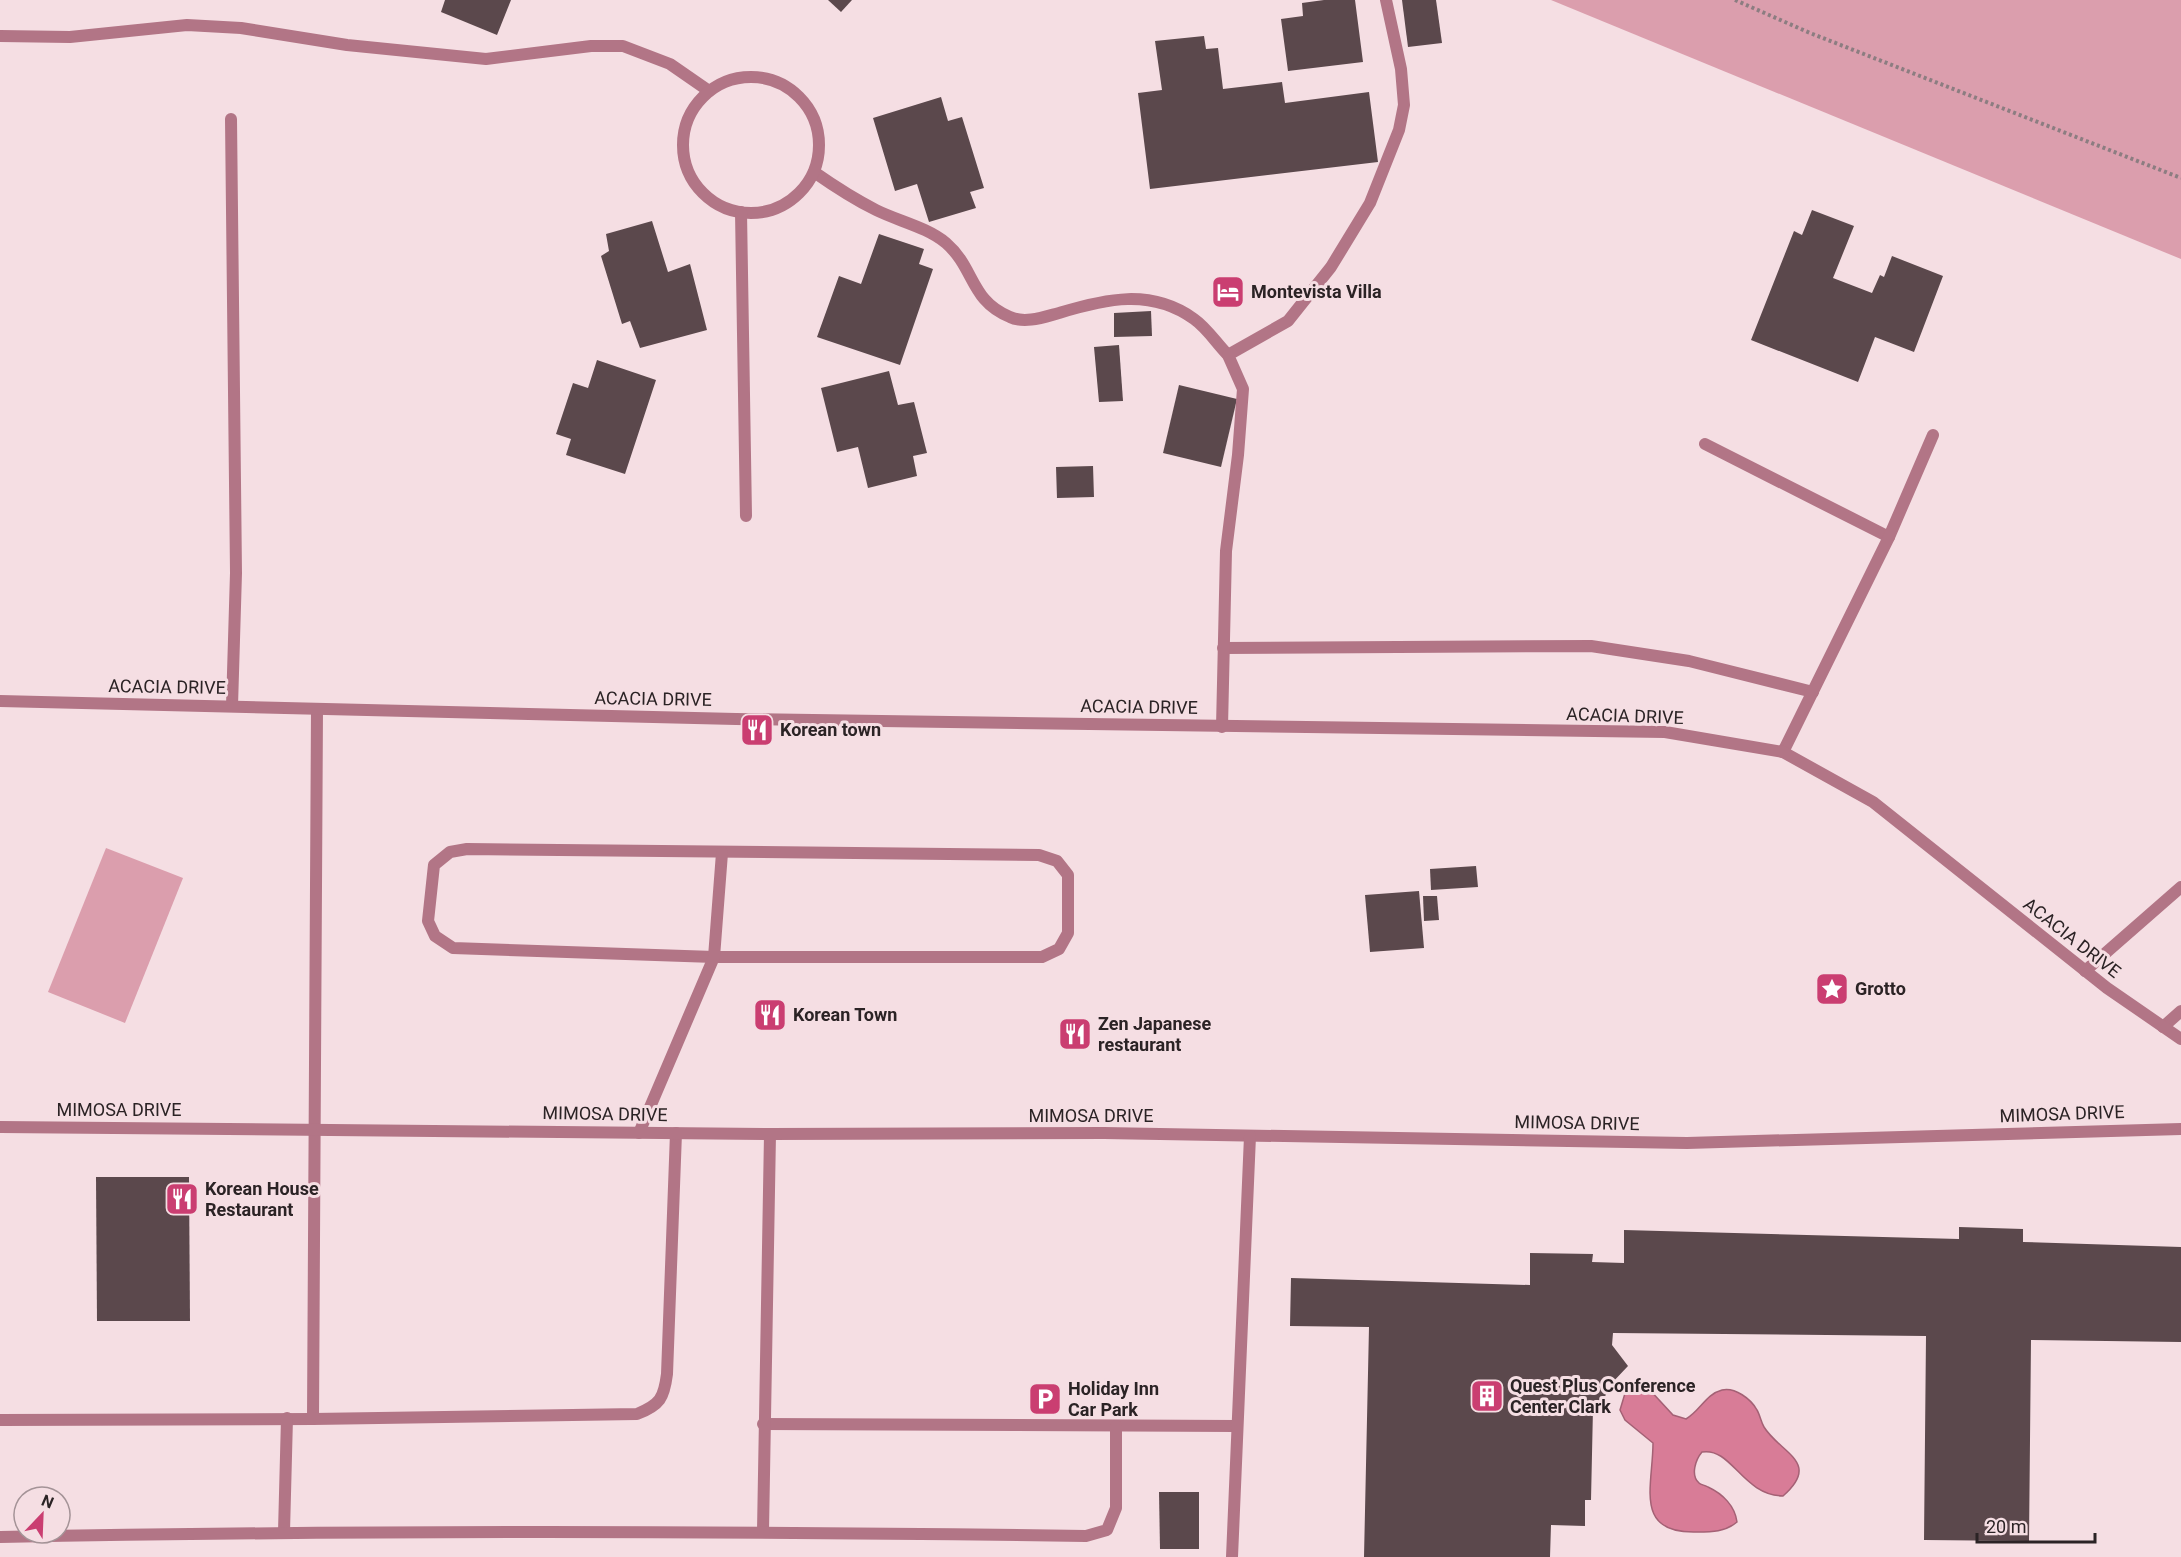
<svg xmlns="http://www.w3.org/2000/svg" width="2181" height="1557" viewBox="0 0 2181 1557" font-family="Roboto,sans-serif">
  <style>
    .green { fill: #db9ead }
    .water { fill: #d87c97; stroke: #a46175; stroke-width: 1.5 }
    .building { fill: #5b484c }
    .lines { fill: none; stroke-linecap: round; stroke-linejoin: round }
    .path { stroke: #8c7d81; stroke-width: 4; stroke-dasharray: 3 3; stroke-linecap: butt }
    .service { stroke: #b27586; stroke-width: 12 }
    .minor { stroke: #b27586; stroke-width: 12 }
    .labels { text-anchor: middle; stroke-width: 6; stroke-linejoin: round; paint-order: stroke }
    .poi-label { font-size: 18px; font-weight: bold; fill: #2b2325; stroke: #f5dee3; text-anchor: start }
    .street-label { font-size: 18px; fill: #2b2325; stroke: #f5dee3 }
  </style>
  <rect width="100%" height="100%" fill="#f5dee3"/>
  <g class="green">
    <polygon points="1551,0 2181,0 2181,259"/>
    <polygon points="106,848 183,878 125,1023 48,992"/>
  </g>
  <path class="water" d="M1636,1387L1648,1388L1673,1415L1686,1419C1700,1411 1706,1394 1722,1390C1735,1387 1751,1399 1757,1410C1760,1415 1761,1422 1764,1427C1780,1453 1822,1462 1783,1496C1742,1495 1732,1447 1702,1452C1696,1459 1690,1475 1699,1483C1701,1485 1705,1485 1708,1487C1723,1494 1735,1506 1737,1522C1725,1532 1712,1532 1697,1532C1633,1534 1653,1486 1653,1443L1625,1420L1620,1410L1626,1390Z"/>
  <g class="building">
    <polygon points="445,0 511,0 497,35 441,12"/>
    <polygon points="828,0 852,0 841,12"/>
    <polygon points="1324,0 1355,0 1363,62 1288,71 1281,19 1303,16 1302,3"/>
    <polygon points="1402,0 1436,0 1442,43 1408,47"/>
    <polygon points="1204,36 1206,49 1218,48 1223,89 1282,82 1285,103 1369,92 1378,162 1150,189 1138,93 1162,90 1155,41"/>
    <polygon points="941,97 948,121 962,117 984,188 970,192 976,208 929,222 917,184 895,191 873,118"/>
    <polygon points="1812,210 1854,226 1833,278 1872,293 1880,275 1884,277 1892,256 1943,276 1914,352 1875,337 1858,382 1751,340 1794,231 1802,235"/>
    <polygon points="652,221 668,272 690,264 707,330 640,348 630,321 622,324 601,256 609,251 606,234"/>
    <polygon points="879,234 924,249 919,264 933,269 900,365 817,337 839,276 861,284"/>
    <polygon points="1151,311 1152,336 1114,337 1114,313"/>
    <polygon points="1119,345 1123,401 1099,402 1094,347"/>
    <polygon points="597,360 656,380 625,474 566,455 571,439 556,434 573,383 588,388"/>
    <polygon points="889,371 898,405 914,402 927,453 913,456 917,476 868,488 858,447 837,452 821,388"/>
    <polygon points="1179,385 1237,399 1221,467 1163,453"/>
    <polygon points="1093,466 1094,497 1057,498 1056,467"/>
    <polygon points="1476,866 1478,887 1431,890 1430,869"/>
    <polygon points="1419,891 1424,948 1370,952 1365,895"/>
    <polygon points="1423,896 1437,896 1439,920 1424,921"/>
    <polygon points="96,1177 189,1177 190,1321 97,1321"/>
    <polygon points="1959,1227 2023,1229 2023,1242 2181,1247 2181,1342 2031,1340 2029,1541 1924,1540 1926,1336 1613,1333 1612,1345 1628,1366 1611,1384 1600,1407 1593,1408 1591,1500 1585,1500 1585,1526 1551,1525 1550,1557 1364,1557 1369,1327 1290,1326 1291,1278 1530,1285 1530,1253 1593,1254 1592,1262 1624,1263 1624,1230 1959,1239"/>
    <polygon points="1159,1492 1199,1492 1199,1549 1160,1549"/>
  </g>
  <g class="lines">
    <polyline class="path" points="1735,0 1810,33 2181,178"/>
    <g class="service">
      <path d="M814,172C834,186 854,199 876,210C898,221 927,227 946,243C975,268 970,301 1010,317C1025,324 1044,317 1059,313C1105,299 1151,288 1194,319C1207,328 1217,344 1228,355"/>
      <polyline points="1705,444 1889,537"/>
      <polyline points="1223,648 1591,646 1689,661 1813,692"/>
      <polyline points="1222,727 1226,551 1238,455 1243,389 1228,355 1288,321 1331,267 1370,203 1399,130 1404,105 1401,69 1386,0"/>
      <polyline points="1783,752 1889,537 1933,435"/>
      <polygon points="467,849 1039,855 1057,861 1068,875 1068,933 1059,949 1042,957 714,957 453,948 435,936 428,921 434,865 450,852"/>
      <polyline points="2085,971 2181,887"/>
      <polyline points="2163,1027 2181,1011"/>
      <polyline points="639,1133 714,957 722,853"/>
      <polyline points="313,1419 317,709"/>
      <path d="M0,1420L313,1419L637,1414C660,1405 664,1398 667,1374L676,1133"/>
      <polyline points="763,1424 1236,1426"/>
      <polyline points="763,1531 770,1134"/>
      <polyline points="284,1532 287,1418"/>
      <path d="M0,1537C362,1530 724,1531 1086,1536L1107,1530L1116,1508V1426"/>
    </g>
    <g class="minor">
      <polyline points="0,36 70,37 187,25 241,28 347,45 486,59 591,46 623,46 670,64 709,91"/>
      <circle cx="751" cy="145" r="68"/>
      <polyline points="231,119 236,573 232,706"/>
      <polyline points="741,212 746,516"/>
      <polyline points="0,701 736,719 1665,732 1783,752 1873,802 2107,988 2181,1039"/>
      <polyline points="0,1127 770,1134 1104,1133 1687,1143 2181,1129"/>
      <polyline points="1232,1557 1250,1136"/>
    </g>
  </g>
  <defs>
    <symbol id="hotel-square" viewBox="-11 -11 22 22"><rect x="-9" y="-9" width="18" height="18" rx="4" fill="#ca3e71" stroke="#f5dee3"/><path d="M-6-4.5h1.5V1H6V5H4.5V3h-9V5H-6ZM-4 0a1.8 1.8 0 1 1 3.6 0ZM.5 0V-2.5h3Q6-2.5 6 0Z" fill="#fff"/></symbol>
    <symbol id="restaurant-square" viewBox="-11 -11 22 22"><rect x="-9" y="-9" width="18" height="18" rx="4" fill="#ca3e71" stroke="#f5dee3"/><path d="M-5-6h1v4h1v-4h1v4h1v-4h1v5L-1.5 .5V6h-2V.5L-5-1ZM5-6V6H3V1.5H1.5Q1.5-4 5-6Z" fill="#fff"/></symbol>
    <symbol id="sight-square" viewBox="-11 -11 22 22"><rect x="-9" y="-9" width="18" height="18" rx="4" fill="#ca3e71" stroke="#f5dee3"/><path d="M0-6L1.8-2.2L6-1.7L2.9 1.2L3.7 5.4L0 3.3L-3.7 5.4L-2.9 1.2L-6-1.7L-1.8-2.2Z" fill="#fff"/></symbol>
    <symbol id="building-square" viewBox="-11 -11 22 22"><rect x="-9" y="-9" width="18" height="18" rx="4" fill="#ca3e71" stroke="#f5dee3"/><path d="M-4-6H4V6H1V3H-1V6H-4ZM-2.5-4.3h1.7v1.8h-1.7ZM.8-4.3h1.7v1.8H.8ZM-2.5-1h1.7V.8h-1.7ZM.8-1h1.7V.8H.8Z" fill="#fff"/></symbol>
    <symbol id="parking-square" viewBox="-11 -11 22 22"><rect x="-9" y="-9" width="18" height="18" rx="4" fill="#ca3e71" stroke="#f5dee3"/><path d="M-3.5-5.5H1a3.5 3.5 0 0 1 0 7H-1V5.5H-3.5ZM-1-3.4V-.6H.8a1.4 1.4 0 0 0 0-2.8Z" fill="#fff"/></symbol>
  </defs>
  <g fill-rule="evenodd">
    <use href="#hotel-square" x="1209" y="273" width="38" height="38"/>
    <use href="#restaurant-square" x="738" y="711" width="38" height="38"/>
    <use href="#sight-square" x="1813" y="970" width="38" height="38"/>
    <use href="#restaurant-square" x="751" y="996" width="38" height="38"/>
    <use href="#restaurant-square" x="1056" y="1015" width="38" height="38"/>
    <use href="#restaurant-square" x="163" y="1180" width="38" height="38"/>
    <use href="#building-square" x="1468" y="1377" width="38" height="38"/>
    <use href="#parking-square" x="1026" y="1380" width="38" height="38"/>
  </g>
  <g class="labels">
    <g class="poi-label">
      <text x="1251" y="298">Montevista Villa</text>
      <text x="780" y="736">Korean town</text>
      <text x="1855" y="995">Grotto</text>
      <text x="793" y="1021">Korean Town</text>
      <text x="1098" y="1030">Zen Japanese<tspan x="1098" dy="21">restaurant</tspan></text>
      <text x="205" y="1195">Korean House<tspan x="205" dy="21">Restaurant</tspan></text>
      <text x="1510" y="1392">Quest Plus Conference<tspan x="1510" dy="21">Center Clark</tspan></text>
      <text x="1068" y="1395">Holiday Inn<tspan x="1068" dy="21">Car Park</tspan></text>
    </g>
    <g class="street-label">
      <text transform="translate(167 687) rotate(1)" y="6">ACACIA DRIVE</text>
      <text transform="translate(653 699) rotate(1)" y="6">ACACIA DRIVE</text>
      <text transform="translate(1139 707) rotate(1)" y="6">ACACIA DRIVE</text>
      <text transform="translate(1625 716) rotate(2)" y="6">ACACIA DRIVE</text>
      <text transform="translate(2072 938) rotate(38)" y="6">ACACIA DRIVE</text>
      <text x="119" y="1116">MIMOSA DRIVE</text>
      <text transform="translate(605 1114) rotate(1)" y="6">MIMOSA DRIVE</text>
      <text transform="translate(2062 1114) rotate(-2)" y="6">MIMOSA DRIVE</text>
      <text x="1091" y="1122">MIMOSA DRIVE</text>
      <text transform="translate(1577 1123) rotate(1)" y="6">MIMOSA DRIVE</text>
    </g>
  </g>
  <g transform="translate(42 1515) rotate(23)"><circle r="28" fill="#f5dee3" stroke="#a49397" stroke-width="1.5"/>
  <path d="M0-4.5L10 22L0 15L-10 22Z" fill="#ca3e71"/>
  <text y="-9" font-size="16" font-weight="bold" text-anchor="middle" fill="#2b2325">N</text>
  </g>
  <path d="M1977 1533v9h118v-9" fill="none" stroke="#2b2325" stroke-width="3"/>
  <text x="1986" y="1533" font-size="18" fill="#2b2325" stroke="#f5dee3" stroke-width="4.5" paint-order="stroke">20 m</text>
</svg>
